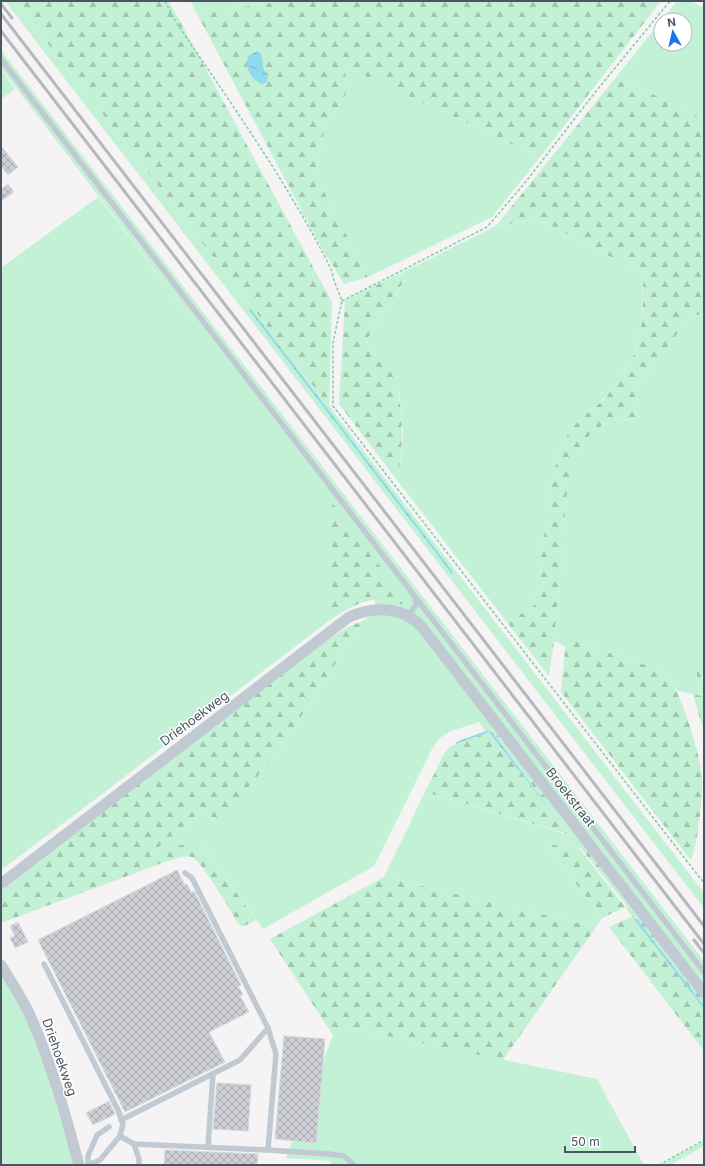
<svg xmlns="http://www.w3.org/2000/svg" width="705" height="1166" viewBox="0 0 705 1166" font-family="Inter,sans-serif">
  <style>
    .grass { fill: #c3f1d5 }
    .forest { fill: url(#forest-firs) }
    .water { fill: url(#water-ripples) }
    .building { fill: url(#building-cross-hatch); stroke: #d7d9de }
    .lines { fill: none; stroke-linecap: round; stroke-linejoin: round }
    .path { stroke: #7ad0a6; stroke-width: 1.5; stroke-dasharray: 3 2; stroke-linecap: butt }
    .service { stroke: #c1cad2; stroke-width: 5.5 }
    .minor { stroke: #c1cad2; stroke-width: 11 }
    .rail { stroke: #b5b8bd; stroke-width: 3 }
    .labels { text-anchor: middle; stroke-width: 3; stroke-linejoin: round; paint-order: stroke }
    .street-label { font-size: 13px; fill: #4a5661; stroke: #fff }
  </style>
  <defs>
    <pattern id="forest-firs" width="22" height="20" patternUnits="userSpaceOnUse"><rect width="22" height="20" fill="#c3f1d5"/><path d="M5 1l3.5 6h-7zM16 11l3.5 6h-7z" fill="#a0c6b0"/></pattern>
    <pattern id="water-ripples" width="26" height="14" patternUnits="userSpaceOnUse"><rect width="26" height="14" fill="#90daee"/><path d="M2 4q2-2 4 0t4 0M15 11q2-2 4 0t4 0" fill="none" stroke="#78b4c4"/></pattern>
    <pattern id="building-cross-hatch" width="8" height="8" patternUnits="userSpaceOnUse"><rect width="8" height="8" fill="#cdcfd5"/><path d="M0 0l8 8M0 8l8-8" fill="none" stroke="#a8abb0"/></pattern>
  </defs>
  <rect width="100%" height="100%" fill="#f5f3f3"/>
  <g class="grass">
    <polygon points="5,1 15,1 329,406 704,893 704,908"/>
    <polygon points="190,1 283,1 197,14"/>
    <polygon points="677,1 691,1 702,7 704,1 704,120 617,76 661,21 661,44 685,44 685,20 662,20"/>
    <polygon points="1,50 704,961 704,990 424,625 375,607 375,600 401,604 330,500 330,620 224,701 213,708 114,785 1,870 1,268 98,197 199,328 1,68"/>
    <polygon points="344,66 352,69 540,157 492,217 368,277 315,174 323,135 328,121 342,101 348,89"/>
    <polygon points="1,69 15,89 1,99"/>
    <path d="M532,220L544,222L643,274C642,295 644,317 639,337C635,360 619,383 603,399C589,413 572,424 564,442C553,467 550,493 546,521C542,549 539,577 534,605L528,613L515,615L506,621L397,480L402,453L403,431L399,392L377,356L370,349L368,345V338L392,298L405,281L399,274L496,226Z"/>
    <polygon points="704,314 704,659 697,669 697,682 701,697 677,690 667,676 657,669 581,643 573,643 566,647 554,641 568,481 574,461 582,445 588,436 597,428 615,420 637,419 636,402 638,384 664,352 687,320 695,315"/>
    <polygon points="374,612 413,621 704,996 704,1001 638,916 634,919 625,907 629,905 583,845 579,848 546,844 602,918 596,927 384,877 425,792 569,835 572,832 494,731 492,732 486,731 479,722 451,731 441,737 433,747 374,866 263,929 208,853 202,847 147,857 202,811 214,820 248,788 280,749 363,621"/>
    <polygon points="1,972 23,1010 45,1067 74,1165 1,1165"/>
    <polygon points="345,1027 597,1079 644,1165 331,1165 331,1161 286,1158 333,1035"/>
    <polygon points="704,1141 704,1146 670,1165 661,1165"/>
  </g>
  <g class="forest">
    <polygon points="15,1 169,1 332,302 329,406"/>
    <polygon points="283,1 661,1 540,157 344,66 348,89 342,101 328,121 323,135 315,174 368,277 344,284 320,245 197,14"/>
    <path d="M617,76L704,120V314L695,315L687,320L664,352L638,384L636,402L637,419C591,418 580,442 568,481L554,641L549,676L506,621L515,615L528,613L534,605C539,577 542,549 546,521C550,493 553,467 564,442C572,423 589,413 603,400C619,383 635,360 639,338C644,317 643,295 643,274L544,222L532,220L496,226Z"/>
    <path d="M399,274L405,280L392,298L368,338C365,351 379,355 386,364C389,367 391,371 392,374C397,384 398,393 400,404C403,430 403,454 397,480L339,404L345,300Z"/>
    <path d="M330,500L363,542L405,602L404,604C394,605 385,601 376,600C360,600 343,612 330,620Z"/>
    <path d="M363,621L280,749L221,821L218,822L202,811L148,856C170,852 188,833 208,853L256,920L244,926H240C232,914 202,861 192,857C183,854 173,860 165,862L1,923V891L306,654L348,627Z"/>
    <path d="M576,642L581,643L657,669C660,671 665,673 667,676C682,693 700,754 702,777C703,799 698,838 692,859H690L561,692L565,650L566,647Z"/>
    <polygon points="704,659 704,732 693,694 701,696 697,682 697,669"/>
    <polygon points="494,730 572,832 569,834 492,732"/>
    <polygon points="488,732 490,733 568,834 425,792 444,754 449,747"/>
    <polygon points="546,844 579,848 625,907 602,918"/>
    <polygon points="583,845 629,905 627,906 580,847"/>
    <polygon points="384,877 596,927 503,1060 345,1027 333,1035 270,939"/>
    <polygon points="633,916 704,1009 704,1051 609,927"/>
    <polygon points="638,916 704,1001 704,1006 636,918"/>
  </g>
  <g class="water">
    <path d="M255,52H260C263,59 262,65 265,72L268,73L267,82L261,84C250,76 245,71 248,56Z"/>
    <polygon points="250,308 453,572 452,574 249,310"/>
    <polygon points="486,731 492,732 569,835 489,732 456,744 456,742"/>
    <polygon points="636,918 704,1006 704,1009 634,919"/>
  </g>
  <g class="building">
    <polygon points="1,146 18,167 8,175 1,166"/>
    <polygon points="8,184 14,192 1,201 1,190"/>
    <polygon points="177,870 185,885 187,884 191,892 194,891 241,985 238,986 243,995 240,996 249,1012 209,1032 225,1062 125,1112 38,940"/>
    <polygon points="18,922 28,942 15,948 10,938 15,936 10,926"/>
    <polygon points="284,1036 325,1039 316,1143 275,1139"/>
    <polygon points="217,1083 251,1085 248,1131 213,1129"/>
    <polygon points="109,1101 115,1114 93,1125 86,1113"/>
    <polygon points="165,1150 258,1154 257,1165 164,1165"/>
  </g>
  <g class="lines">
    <g class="path">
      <path d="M165,1L174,19C229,101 287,181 331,269L334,280L342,301L333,342V406L704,883"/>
      <polyline points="342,301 487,227 524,184 597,90 670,1"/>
      <polyline points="659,1165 704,1140"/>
    </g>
    <g class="service">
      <polyline points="1,59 704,972"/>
      <polyline points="408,616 416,605 416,598"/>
      <polyline points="44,964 118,1110 123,1124 120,1136 100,1160 88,1165"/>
      <polyline points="121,1120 240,1060 268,1028 192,878 185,873"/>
      <polyline points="120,1136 134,1144 268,1150 276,1054 268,1028"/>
      <polyline points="134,1144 139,1159 139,1165"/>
      <polyline points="208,1147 213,1074"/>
      <polyline points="268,1150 329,1154 344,1156 354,1165"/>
      <polyline points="88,1165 88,1156 97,1135 109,1127"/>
    </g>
    <g class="minor">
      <path d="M1,884L349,617C373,606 403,606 422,627L704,993"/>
      <path d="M1,965C10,980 21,996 29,1013C51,1062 65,1113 79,1165"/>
    </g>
    <g class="rail">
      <polyline points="1,4 12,18"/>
      <polyline points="1,14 704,926"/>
      <polyline points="1,31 704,944"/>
      <polyline points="694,940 704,953"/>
    </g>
  </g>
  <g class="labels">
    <g class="street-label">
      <text transform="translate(194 718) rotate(-37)" y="5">Driehoekweg</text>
      <text transform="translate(571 797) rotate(52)" y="5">Broekstraat</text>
      <text transform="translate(60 1057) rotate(71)" y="5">Driehoekweg</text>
    </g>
  </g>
  <rect width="705" height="1166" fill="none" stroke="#4a5661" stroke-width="4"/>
  <g transform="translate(673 32) rotate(352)"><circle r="19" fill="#ffffff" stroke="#b7bbc0"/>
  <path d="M0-3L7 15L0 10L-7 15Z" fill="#1a73e8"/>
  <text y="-6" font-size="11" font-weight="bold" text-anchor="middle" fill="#4a5661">N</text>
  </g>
  <path d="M565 1146v6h70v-6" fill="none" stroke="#4a5661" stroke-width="2"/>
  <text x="571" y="1146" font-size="12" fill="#4a5661" stroke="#ffffff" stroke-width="3" paint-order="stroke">50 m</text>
</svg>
